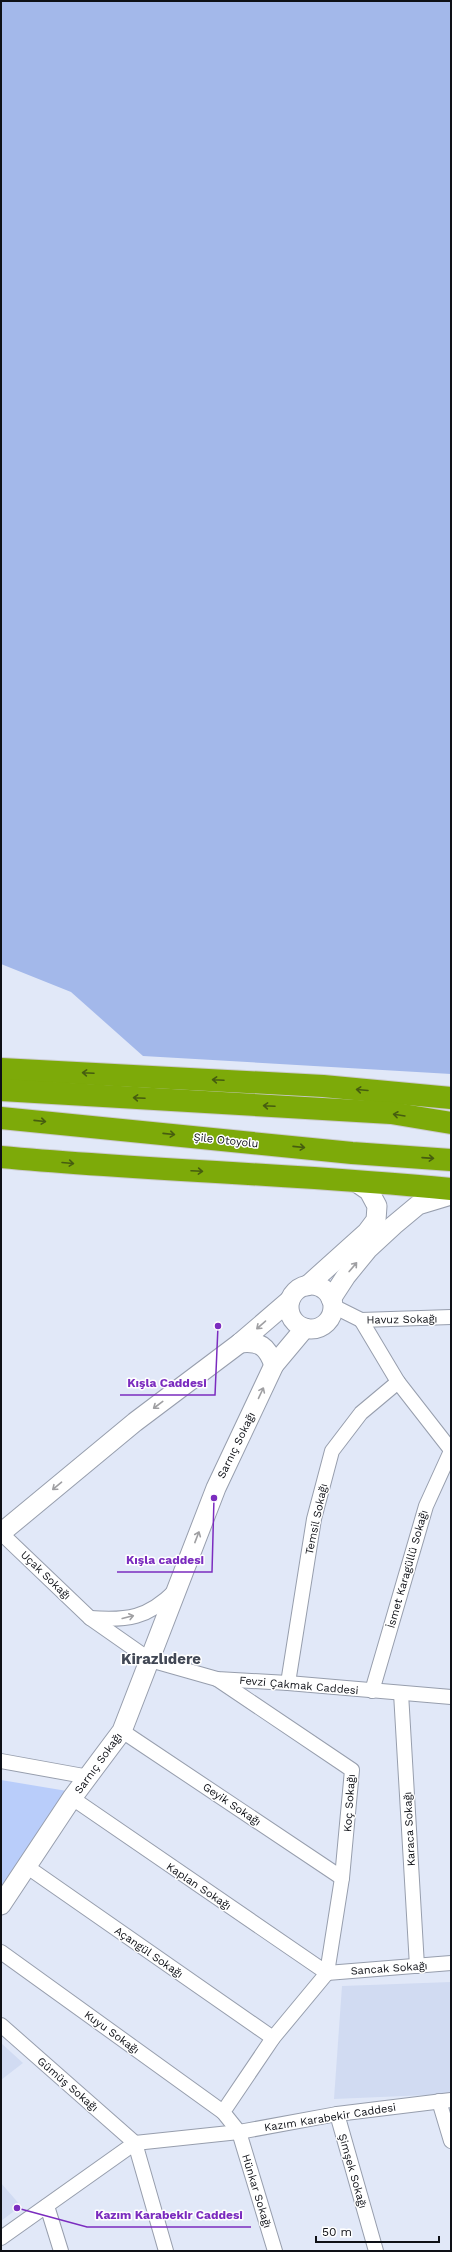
<svg xmlns="http://www.w3.org/2000/svg" width="452" height="2252" viewBox="0 0 452 2252" font-family="'Work Sans',sans-serif">
  <style>
    .built { fill: #d1dbf2 }
    .green { fill: #b9cdfa }
    .forest { fill: #a3b8ea }
    .lines { fill: none; stroke-linecap: round; stroke-linejoin: round }
    .street-casing { stroke: #979ead; stroke-width: 16 }
    .secondary-casing { stroke: #979ead; stroke-width: 21 }
    .highway-casing { stroke: #cacacc; stroke-width: 24 }
    .street { stroke: #fff; stroke-width: 14 }
    .secondary { stroke: #fff; stroke-width: 19 }
    .highway { stroke: #7daa09; stroke-width: 22 }
    .oneway { stroke: #465d10 }
    .oneway2 { stroke: #9f9fa2 }
    .labels { text-anchor: middle; stroke-width: 3; stroke-linejoin: round; paint-order: stroke }
    .street-label { font-size: 11px; fill: #0e1016; stroke: #fff }
    .district-label { font-size: 15px; font-weight: bold; fill: #424855; stroke: #fff }
    .leader { fill: none; stroke: #7b2cbf; stroke-width: 1.5 }
    .callout-dot { fill: #7b2cbf; stroke: #fff; stroke-width: 1.5 }
    .callout-label { font-size: 12px; text-anchor: middle; font-weight: bold; fill: #7b2cbf; stroke: #fff; stroke-width: 3; stroke-linejoin: round; paint-order: stroke }
  </style>
  <rect width="100%" height="100%" fill="#e1e8f8"/>
  <g class="built">
    <polygon points="451,1982 451,2094 334,2099 342,1986"/>
    <polygon points="1,2043 23,2063 1,2080"/>
    <polygon points="1,2183 21,2206 1,2221"/>
  </g>
  <polygon class="green" points="1,1780 73,1792 1,1892"/>
  <polygon class="forest" points="1,1 451,1 451,1074 143,1056 71,992 1,964"/>
  <g class="lines">
    <defs>
      <g id="street">
        <polyline points="333,1306 361,1320 451,1317"/>
        <polyline points="361,1320 398,1382 451,1450"/>
        <polyline points="1,1533 90,1618 150,1660 217,1679 288,1683 451,1697"/>
        <path d="M90,1618C127,1621 148,1618 175,1591"/>
        <polyline points="217,1679 352,1770 342,1878 327,1973"/>
        <polyline points="288,1683 314,1519 332,1451 361,1413 398,1382"/>
        <polyline points="372,1691 426,1506 451,1451"/>
        <polyline points="401,1693 417,1966"/>
        <polyline points="122,1731 342,1878"/>
        <polyline points="1,1761 89,1777"/>
        <polyline points="72,1798 327,1973"/>
        <polyline points="26,1866 273,2038"/>
        <polyline points="1,1952 223,2112"/>
        <polyline points="327,1973 451,1963"/>
        <polyline points="1,2025 135,2143 166,2251"/>
        <polyline points="439,2101 451,2141"/>
        <polyline points="337,2114 376,2251"/>
        <polyline points="47,2206 61,2251"/>
        <polyline points="1,2238 135,2143 239,2132 337,2114 451,2100"/>
        <polyline points="275,2251 239,2132 223,2112 273,2038 327,1973"/>
      </g>
      <g id="secondary">
        <circle cx="311" cy="1307" r="22"/>
        <polyline points="307,1286 367,1232 376,1220 377,1206 369,1191 353,1180"/>
        <polyline points="331,1299 346,1276 368,1249 394,1225 418,1205 451,1195"/>
        <path d="M240,1343C260,1341 267,1346 274,1365"/>
        <polyline points="1,1533 135,1422 240,1343 290,1300"/>
        <polyline points="1,1905 72,1798 122,1731 216,1488 274,1365 305,1328"/>
      </g>
      <g id="highway">
        <polyline points="1,1069 323,1086 451,1098"/>
        <polyline points="1,1090 391,1113 451,1123"/>
        <polyline points="1,1118 352,1153 451,1160"/>
        <path d="M1,1157C151,1171 301,1174 451,1189"/>
      </g>
    </defs>
    <use href="#street" class="street-casing"/>
    <use href="#secondary" class="secondary-casing"/>
    <use href="#highway" class="highway-casing"/>
    <use href="#street" class="street"/>
    <use href="#secondary" class="secondary"/>
    <use href="#highway" class="highway"/>
  </g>
  <defs><path id="oneway-shaft" d="M-6 0H5M1.5-3L5.5 0L1.5 3" fill="none" stroke-width="1.6" stroke-linecap="round" stroke-linejoin="round"/></defs>
  <g class="oneway">
    <use href="#oneway-shaft" transform="translate(88 1073) rotate(-177)"/>
    <use href="#oneway-shaft" transform="translate(218 1080) rotate(-177)"/>
    <use href="#oneway-shaft" transform="translate(362 1090) rotate(-175)"/>
    <use href="#oneway-shaft" transform="translate(139 1098) rotate(-177)"/>
    <use href="#oneway-shaft" transform="translate(269 1106) rotate(-177)"/>
    <use href="#oneway-shaft" transform="translate(399 1115) rotate(-171)"/>
    <use href="#oneway-shaft" transform="translate(40 1121) rotate(6)"/>
    <use href="#oneway-shaft" transform="translate(169 1134) rotate(6)"/>
    <use href="#oneway-shaft" transform="translate(299 1147) rotate(6)"/>
    <use href="#oneway-shaft" transform="translate(428 1158) rotate(4)"/>
    <use href="#oneway-shaft" transform="translate(68 1163) rotate(5)"/>
    <use href="#oneway-shaft" transform="translate(197 1171) rotate(3)"/>
  </g>
  <g class="oneway2">
    <use href="#oneway-shaft" transform="translate(353 1267) rotate(-50)"/>
    <use href="#oneway-shaft" transform="translate(261 1325) rotate(139)"/>
    <use href="#oneway-shaft" transform="translate(261 1393) rotate(-65)"/>
    <use href="#oneway-shaft" transform="translate(158 1405) rotate(143)"/>
    <use href="#oneway-shaft" transform="translate(57 1486) rotate(140)"/>
    <use href="#oneway-shaft" transform="translate(197 1537) rotate(-69)"/>
    <use href="#oneway-shaft" transform="translate(128 1617) rotate(-14)"/>
  </g>
  <g class="labels">
    <g class="street-label">
      <text transform="translate(226 1140) rotate(6)" y="4">Şile Otoyolu</text>
      <text transform="translate(402 1319) rotate(-1)" y="4">Havuz Sokağı</text>
      <text transform="translate(236 1445) rotate(-64)" y="4">Sarnıç Sokağı</text>
      <text transform="translate(316 1519) rotate(-78)" y="4">Temsil Sokağı</text>
      <text transform="translate(407 1569) rotate(-74)" y="4">İsmet Karagüllü Sokağı</text>
      <text transform="translate(46 1575) rotate(44)" y="4">Uçak Sokağı</text>
      <text transform="translate(299 1685) rotate(5)" y="4">Fevzi Çakmak Caddesi</text>
      <text transform="translate(98 1763) rotate(-54)" y="4">Sarnıç Sokağı</text>
      <text transform="translate(349 1803) rotate(-86)" y="4">Koç Sokağı</text>
      <text transform="translate(232 1804) rotate(34)" y="4">Geyik Sokağı</text>
      <text transform="translate(409 1829) rotate(-93)" y="4">Karaca Sokağı</text>
      <text transform="translate(199 1886) rotate(34)" y="4">Kaplan Sokağı</text>
      <text transform="translate(149 1952) rotate(35)" y="4">Açangül Sokağı</text>
      <text transform="translate(389 1968) rotate(-4)" y="4">Sancak Sokağı</text>
      <text transform="translate(112 2032) rotate(36)" y="4">Kuyu Sokağı</text>
      <text transform="translate(68 2084) rotate(41)" y="4">Gümüş Sokağı</text>
      <text transform="translate(330 2117) rotate(-9)" y="4">Kazım Karabekir Caddesi</text>
      <text transform="translate(353 2171) rotate(74)" y="4">Şimşek Sokağı</text>
      <text transform="translate(257 2191) rotate(73)" y="4">Hünkar Sokağı</text>
    </g>
    <g class="district-label">
      <text x="161" y="1664">Kirazlıdere</text>
    </g>
  </g>
  <path class="leader" d="M218 1326L215 1395H120M214 1498L212 1572H117M17 2208L87 2227H251"/>
  <g class="callout-dot">
    <circle cx="218" cy="1326" r="4"/>
    <circle cx="214" cy="1498" r="4"/>
    <circle cx="17" cy="2208" r="4"/>
  </g>
  <g class="callout-label">
    <text x="167" y="1387">Kışla Caddesi</text>
    <text x="165" y="1564">Kışla caddesi</text>
    <text x="169" y="2219">Kazım Karabekir Caddesi</text>
  </g>
  <rect width="452" height="2252" fill="none" stroke="#0e1016" stroke-width="4"/>
  <path d="M316 2236v6h123v-6" fill="none" stroke="#0e1016" stroke-width="2"/>
  <text x="322" y="2236" font-size="12" fill="#0e1016" stroke="#ffffff" stroke-width="3" paint-order="stroke">50 m</text>
</svg>
